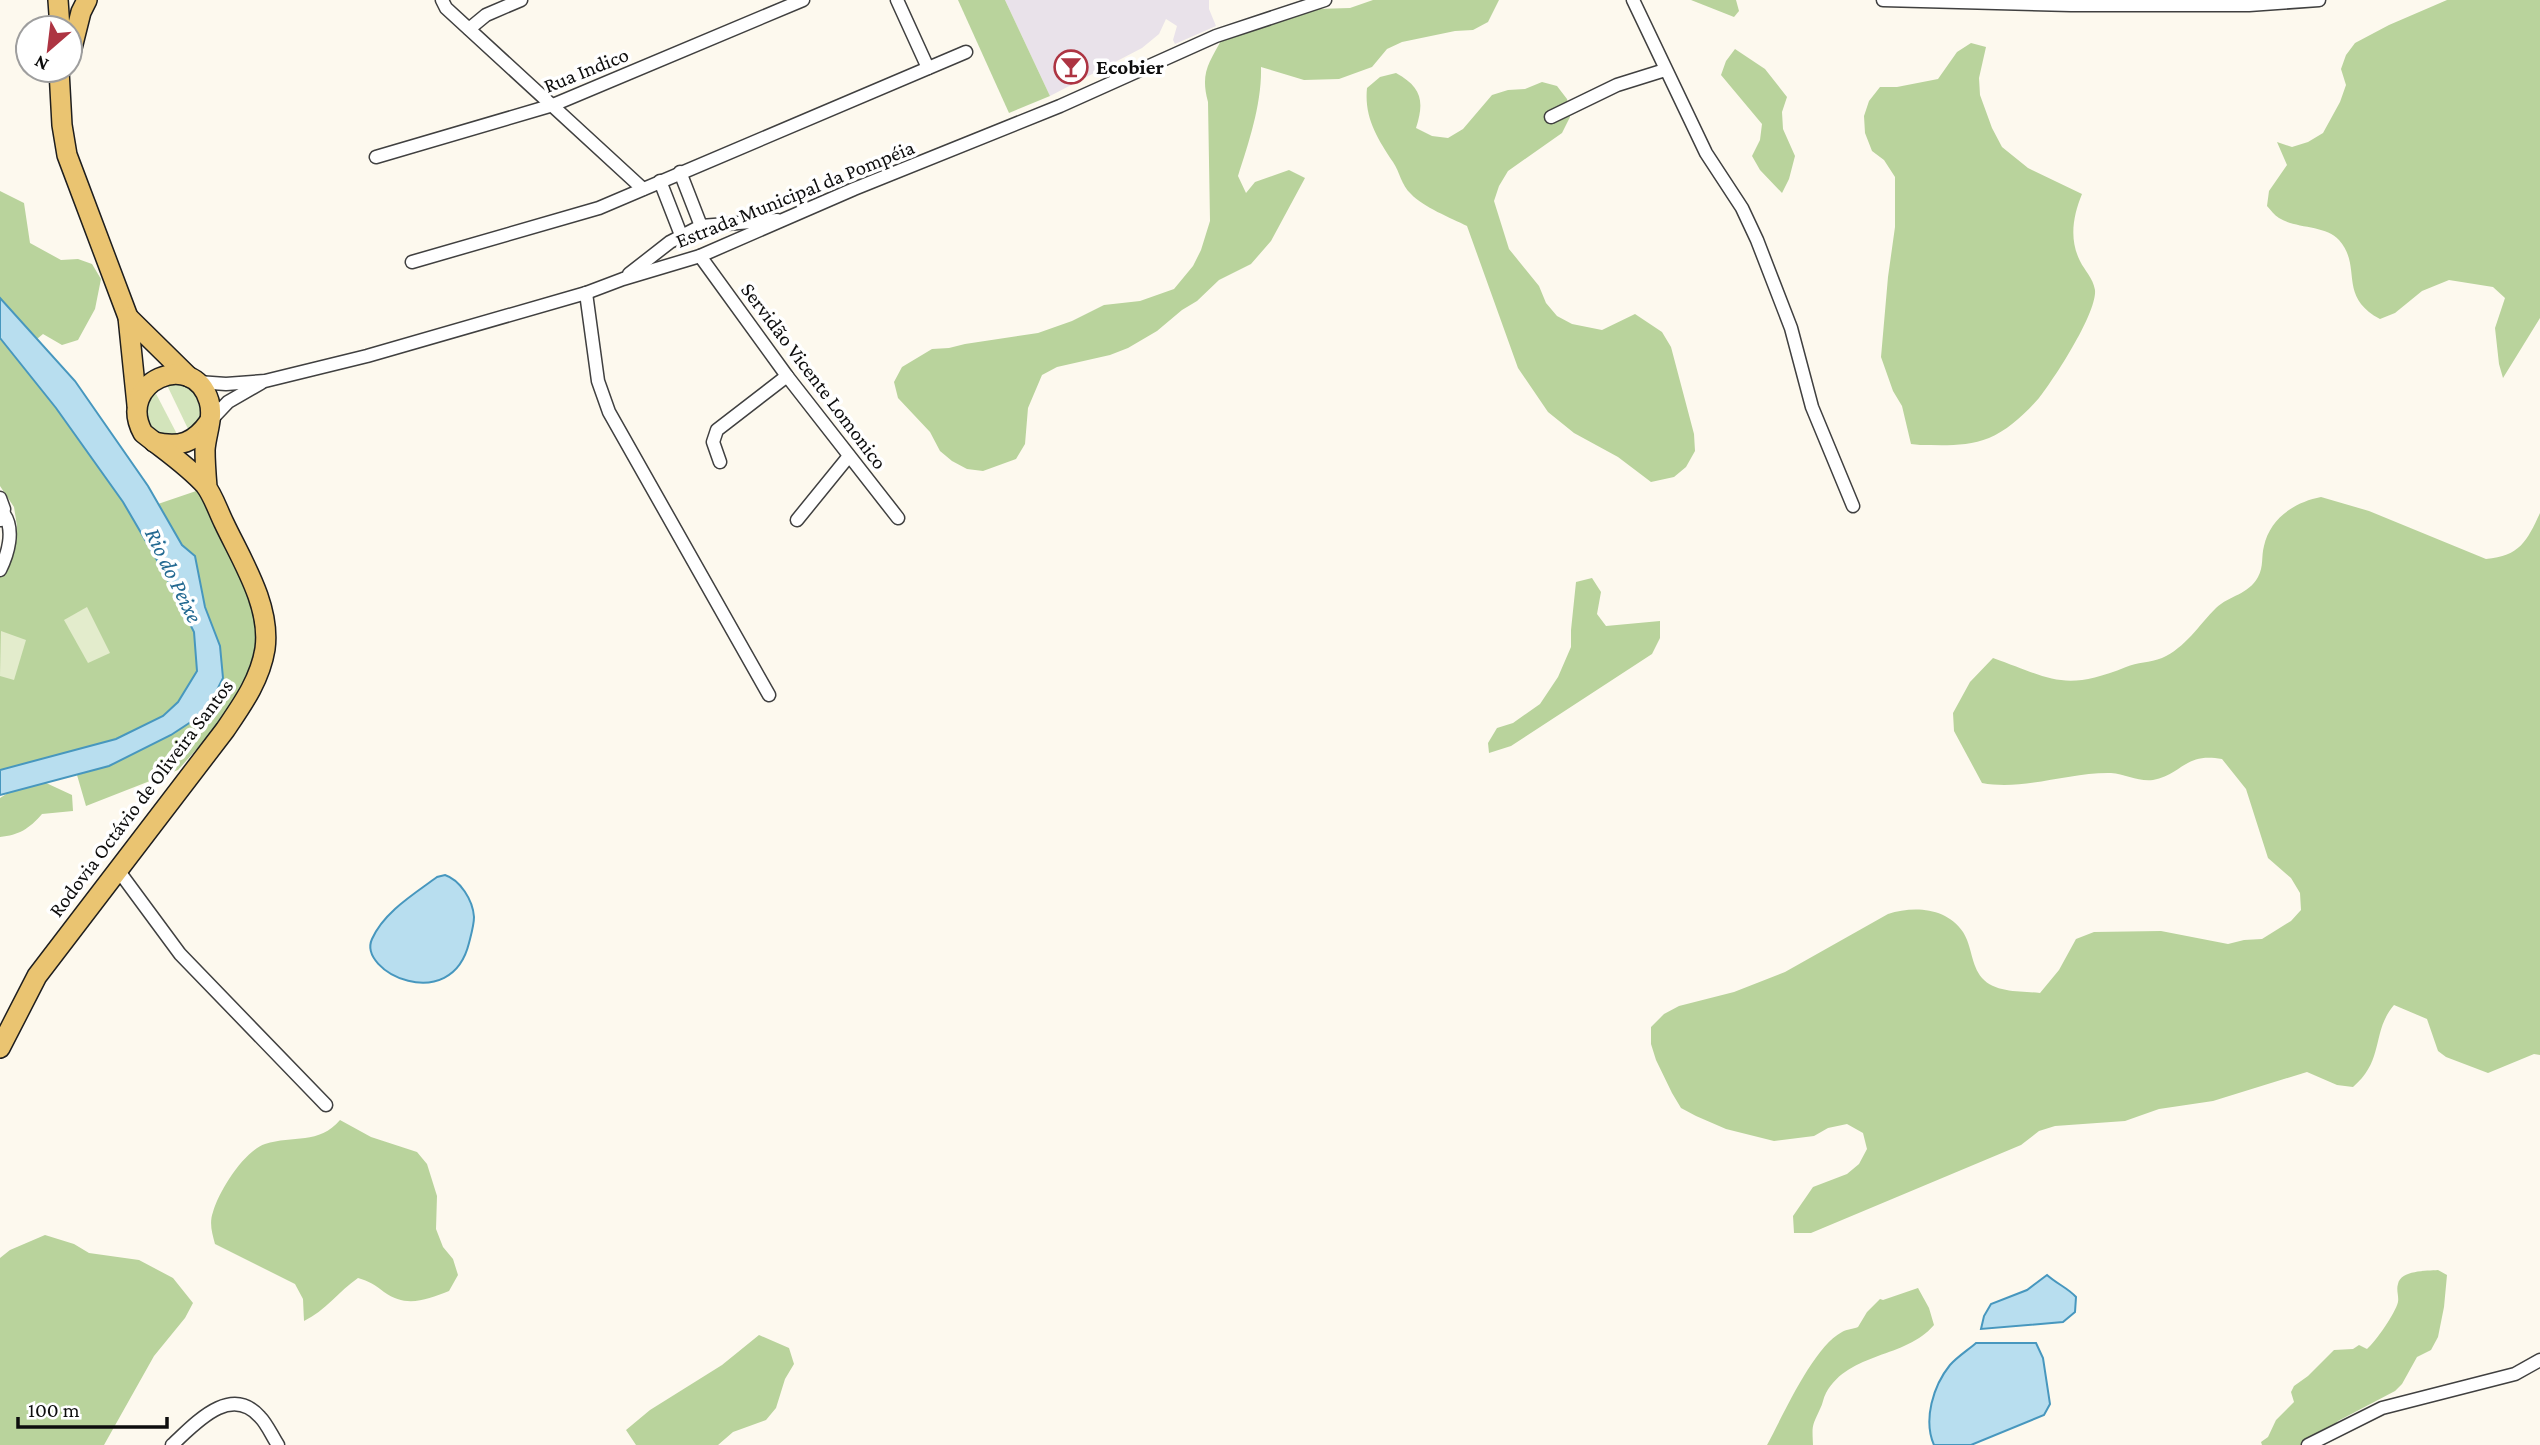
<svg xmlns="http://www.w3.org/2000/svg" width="2540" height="1445" viewBox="0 0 2540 1445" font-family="'Crimson Pro',serif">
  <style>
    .industrial { fill: #e9e2ea }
    .green { fill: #d3e4bb }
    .forest { fill: #b9d39c }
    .pitch { fill: #e3eccc }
    .water { fill: #b8deef; stroke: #4797be; stroke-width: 2 }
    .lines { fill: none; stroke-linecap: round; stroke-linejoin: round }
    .street-casing { stroke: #404040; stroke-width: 15 }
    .primary-casing { stroke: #1e1e1e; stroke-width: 22 }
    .street { stroke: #fff; stroke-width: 12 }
    .primary { stroke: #eac471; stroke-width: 19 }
    .labels { text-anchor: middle; stroke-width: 7; stroke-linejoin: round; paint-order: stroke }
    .poi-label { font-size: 21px; font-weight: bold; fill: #0d0d0d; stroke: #fff; text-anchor: start }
    .street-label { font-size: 21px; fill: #0d0d0d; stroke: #fff }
    .water-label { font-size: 23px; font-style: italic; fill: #236991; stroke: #fff }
  </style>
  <rect width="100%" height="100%" fill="#fdf9ee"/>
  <polygon class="industrial" points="1005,0 1209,0 1209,9 1216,26 1175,44 1173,40 1177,26 1166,19 1159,34 1142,48 1050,96"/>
  <g class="green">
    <polygon points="165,381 182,382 197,395 203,411 200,420 190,433"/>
    <polygon points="152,386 179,438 152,434 142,405"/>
  </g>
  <g class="forest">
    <polygon points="958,0 1005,0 1050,96 1009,113"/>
    <path d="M1373,0H1499L1488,22L1473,30L1455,31L1402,42L1387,49L1372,67L1339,79L1304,80L1261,67C1262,103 1249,142 1238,176L1246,193L1255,182L1289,170L1305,178L1271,241L1251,264L1219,280L1197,301L1182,310L1157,331L1128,348L1110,355L1057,367L1042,375L1028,408L1025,444L1016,459L983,471L967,469L952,461L940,451L930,432L898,398L894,382L902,367L932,349L949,348L965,344L1038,333L1072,321L1104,305L1140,301L1174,289L1193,266L1201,250L1210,221L1208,102C1200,73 1209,63 1222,39L1316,9L1350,8Z"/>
    <polygon points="1691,0 1736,0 1739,11 1734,17"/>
    <path d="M2447,0H2540V318L2503,378L2499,364L2495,328L2505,298L2493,287L2449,280L2422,291L2395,313L2380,319C2337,296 2363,267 2339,240C2326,225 2296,229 2279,218C2274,215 2271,210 2267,206L2269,191L2287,165L2277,142L2292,147L2308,142L2323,133L2340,102L2346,85L2341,69L2346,55L2355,43L2389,25Z"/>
    <path d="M1971,43L1986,47L1979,78L1980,95L1992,128L2002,147L2028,168L2082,194C2073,216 2069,239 2080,261C2085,271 2093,278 2095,290C2097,313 2054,379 2039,398C2026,413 2007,431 1989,438C1967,447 1943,445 1920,445L1911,444L1902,406L1893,391L1881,357L1888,277L1895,227V177L1884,160L1872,151L1865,133L1864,116L1869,101L1880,87H1897L1938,79L1957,52Z"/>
    <polygon points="1735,49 1765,69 1787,97 1782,112 1783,129 1795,156 1789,179 1782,193 1760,170 1752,156 1760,140 1762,124 1721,75 1726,61"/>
    <path d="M1396,73C1421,87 1425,100 1416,128L1432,136L1448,138L1463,129L1492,95L1508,90L1525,89L1542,82L1557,86L1567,99L1570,117L1562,133L1508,171L1499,186L1494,201L1509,249L1539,286L1546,303L1557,316L1572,324L1602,330L1635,314L1662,332L1671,347L1694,434L1695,451L1686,467L1674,477L1651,482L1618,457L1574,433L1548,412L1518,368L1467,226C1451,218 1423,207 1411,194C1401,185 1400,172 1393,162C1377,138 1364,117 1367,88L1380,77Z"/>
    <polygon points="0,191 24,203 30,243 61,260 78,259 92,264 101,279 95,309 78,340 62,345 43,334 37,339 0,298"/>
    <polygon points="0,335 130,503 163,561 175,595 194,632 198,655 197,671 178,702 164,716 127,735 100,745 0,770 0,575 15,542 17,526 14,507 0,486"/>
    <path d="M202,489L257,615L256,644L249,671L237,697L219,724L178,770L86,806L77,775C124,762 165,739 206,712L220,646L205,607L195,556L182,545L158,504Z"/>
    <path d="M2321,497L2369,511L2486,559C2520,556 2527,541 2540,513V1055L2534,1054L2488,1073L2446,1057L2438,1051L2427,1019L2394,1005C2371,1032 2385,1060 2353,1087L2337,1085L2307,1072L2213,1101L2159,1109L2125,1121L2055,1126L2039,1131L2021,1145L1811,1233H1794L1793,1216L1813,1187L1847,1174L1859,1164L1867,1149L1863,1133L1847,1124L1828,1128L1814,1136L1774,1141L1726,1129L1696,1116L1681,1108L1672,1093L1656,1060L1651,1044V1027L1664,1014L1679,1006L1734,992L1785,972L1888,914C1913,906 1946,907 1963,932C1972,946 1971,965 1982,978C1995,993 2021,991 2040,993L2059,970L2076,939L2094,932L2161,931L2228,944L2244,940L2262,939L2291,921L2301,910L2300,893L2291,878L2268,858L2246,789L2222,759C2185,752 2183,774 2153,780C2139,782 2125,774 2111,773C2068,772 2024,791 1982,783L1954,731L1953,713L1970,682L1993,658C2052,679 2064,692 2126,667C2137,662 2150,663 2162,658C2185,648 2199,625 2216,608C2230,595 2248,595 2258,577C2264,566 2261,557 2264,546C2270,518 2295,502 2321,497Z"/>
    <polygon points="1592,578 1601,592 1597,614 1606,626 1660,621 1660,638 1652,654 1511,746 1489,753 1488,743 1497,728 1513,723 1540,704 1558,677 1571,647 1571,630 1576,582"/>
    <path d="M29,780L44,782L72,795L73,811L42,814C29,829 19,835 0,837V798Z"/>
    <path d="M340,1120L371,1137L417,1152L427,1164L437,1196L436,1229L443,1247L453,1259L458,1275L449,1291C426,1300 406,1308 384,1292C375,1285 369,1281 358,1278C339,1291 325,1311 304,1321L303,1299L295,1284L215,1244C212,1233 209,1223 213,1212C219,1191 244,1151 265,1144C293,1135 319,1145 340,1120Z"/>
    <polygon points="45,1235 74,1244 89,1253 139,1260 173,1278 193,1303 185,1318 154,1356 104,1445 0,1445 0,1258 10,1250"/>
    <path d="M2438,1270L2447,1275L2444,1307L2438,1337L2431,1350L2417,1357L2402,1384L2395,1391L2338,1421L2328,1433L2300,1445H2262L2261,1442L2268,1437L2276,1420L2294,1402L2291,1392L2294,1386L2308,1376L2334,1350L2353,1349L2359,1345L2367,1349C2376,1341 2395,1314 2398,1302C2399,1296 2396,1290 2398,1284C2401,1270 2426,1271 2438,1270Z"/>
    <path d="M1918,1288L1929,1308L1934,1325C1905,1359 1850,1351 1826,1393C1823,1398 1823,1404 1820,1409C1812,1427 1812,1424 1813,1445H1767C1783,1416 1813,1347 1842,1332C1847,1329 1853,1329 1858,1327L1867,1312L1880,1299L1883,1300Z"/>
    <polygon points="759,1335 789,1348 794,1364 785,1379 776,1408 766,1420 733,1432 718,1445 636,1445 626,1430 650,1410 722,1365"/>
  </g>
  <g class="pitch">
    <polygon points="87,607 110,653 88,663 64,620"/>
    <polygon points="1,631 26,640 14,680 0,676"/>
  </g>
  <g class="water">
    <polygon points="0,298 75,381 148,486 182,545 195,556 205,607 220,646 223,678 206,712 171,735 109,766 0,795 0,770 116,739 163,716 178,702 197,671 194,632 161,567 123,502 56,408 0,338"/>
    <path d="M445,875C460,880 473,900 474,917C474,925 471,935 469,943C451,1016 357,972 372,939C384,912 414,894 437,877Z"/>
    <path d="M2047,1275C2057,1284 2068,1288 2076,1297L2075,1312L2063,1322L1981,1329L1984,1316L1991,1304L2027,1290Z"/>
    <path d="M1976,1343H2036L2043,1358L2050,1404L2044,1415L1971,1445H1934C1923,1420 1933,1386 1950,1365C1957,1357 1968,1350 1976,1343Z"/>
  </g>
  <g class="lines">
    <defs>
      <g id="street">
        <polyline points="442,0 446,8 643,189"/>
        <polyline points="897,0 928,68"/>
        <polyline points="1633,0 1706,153 1742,208 1757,240 1791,328 1812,407 1853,506"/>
        <polyline points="1883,0 2071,5 2249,5 2319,0"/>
        <polyline points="469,29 486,15 521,0"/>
        <polyline points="1551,117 1617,85 1665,70"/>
        <polyline points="376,157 553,105 803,0"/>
        <polyline points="680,172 701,226"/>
        <polyline points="660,181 681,235"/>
        <polyline points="700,256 787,376 898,518"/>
        <polyline points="412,262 599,208 966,52"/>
        <polyline points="629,274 670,242 701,226 777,220"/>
        <polyline points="586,293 598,381 609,412 769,695"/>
        <polyline points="198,382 226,384 265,381 367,356 586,293 623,279 700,256 854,189 1060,106 1216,36 1325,0"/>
        <polyline points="210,421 228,402 261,383"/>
        <polyline points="720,462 713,442 717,430 787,376"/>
        <polyline points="0,498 4,509 1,520"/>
        <polyline points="797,520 849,456"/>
        <path d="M0,570C8,554 15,530 4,514"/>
        <polyline points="118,870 180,954 326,1105"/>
        <path d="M172,1445C194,1425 230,1383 260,1417C267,1424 272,1436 278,1445"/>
        <polyline points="2308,1445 2382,1408 2515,1374 2540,1360"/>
      </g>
      <g id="primary">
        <polyline points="58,0 60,28"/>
        <polyline points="70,56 81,12 87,0"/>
        <polyline points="59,70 62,125 67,155 128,317 137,405"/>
        <polyline points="128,317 189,377"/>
        <path d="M154,442C180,448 194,443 209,422"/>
        <path d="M0,1048L37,976L225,730C242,705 260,680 265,649C271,606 242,561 224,523C218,511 213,495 205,485C187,465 164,450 143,433C115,382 193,348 209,401C214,417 206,434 205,450C205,462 206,475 207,487"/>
      </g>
    </defs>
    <use href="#street" class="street-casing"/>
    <use href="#primary" class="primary-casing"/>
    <use href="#street" class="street"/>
    <use href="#primary" class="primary"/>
  </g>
  <defs>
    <symbol id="bar-ring" viewBox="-11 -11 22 22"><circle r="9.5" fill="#fff" stroke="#ad3442" stroke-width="1.5"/><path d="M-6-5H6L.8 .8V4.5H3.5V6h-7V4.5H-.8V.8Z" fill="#ad3442"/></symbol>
  </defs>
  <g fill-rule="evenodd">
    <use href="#bar-ring" x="1052" y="48" width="38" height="38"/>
  </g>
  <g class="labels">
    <g class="poi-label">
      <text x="1096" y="74">Ecobier</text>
    </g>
    <g class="street-label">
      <text transform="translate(586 70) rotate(-22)" y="7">Rua Indico</text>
      <text transform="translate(795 194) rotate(-22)" y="7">Estrada Municipal da Pompéia</text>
      <text transform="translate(814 376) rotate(53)" y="7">Servidão Vicente Lomonico</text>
      <text transform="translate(141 798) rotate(-53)" y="7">Rodovia Octávio de Oliveira Santos</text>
    </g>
    <g class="water-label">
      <text transform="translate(174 575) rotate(64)" y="8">Rio do Peixe</text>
    </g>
  </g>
  <g transform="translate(49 49) rotate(208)"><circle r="33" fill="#ffffff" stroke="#9e9e9e" stroke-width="2"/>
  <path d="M0-5L12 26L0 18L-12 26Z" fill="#ad3442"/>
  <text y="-10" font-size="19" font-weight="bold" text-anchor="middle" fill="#0d0d0d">N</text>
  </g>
  <path d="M18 1417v10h149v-10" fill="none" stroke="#0d0d0d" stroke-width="3.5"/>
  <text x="28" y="1417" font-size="21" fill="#0d0d0d" stroke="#ffffff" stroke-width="5" paint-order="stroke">100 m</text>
</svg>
